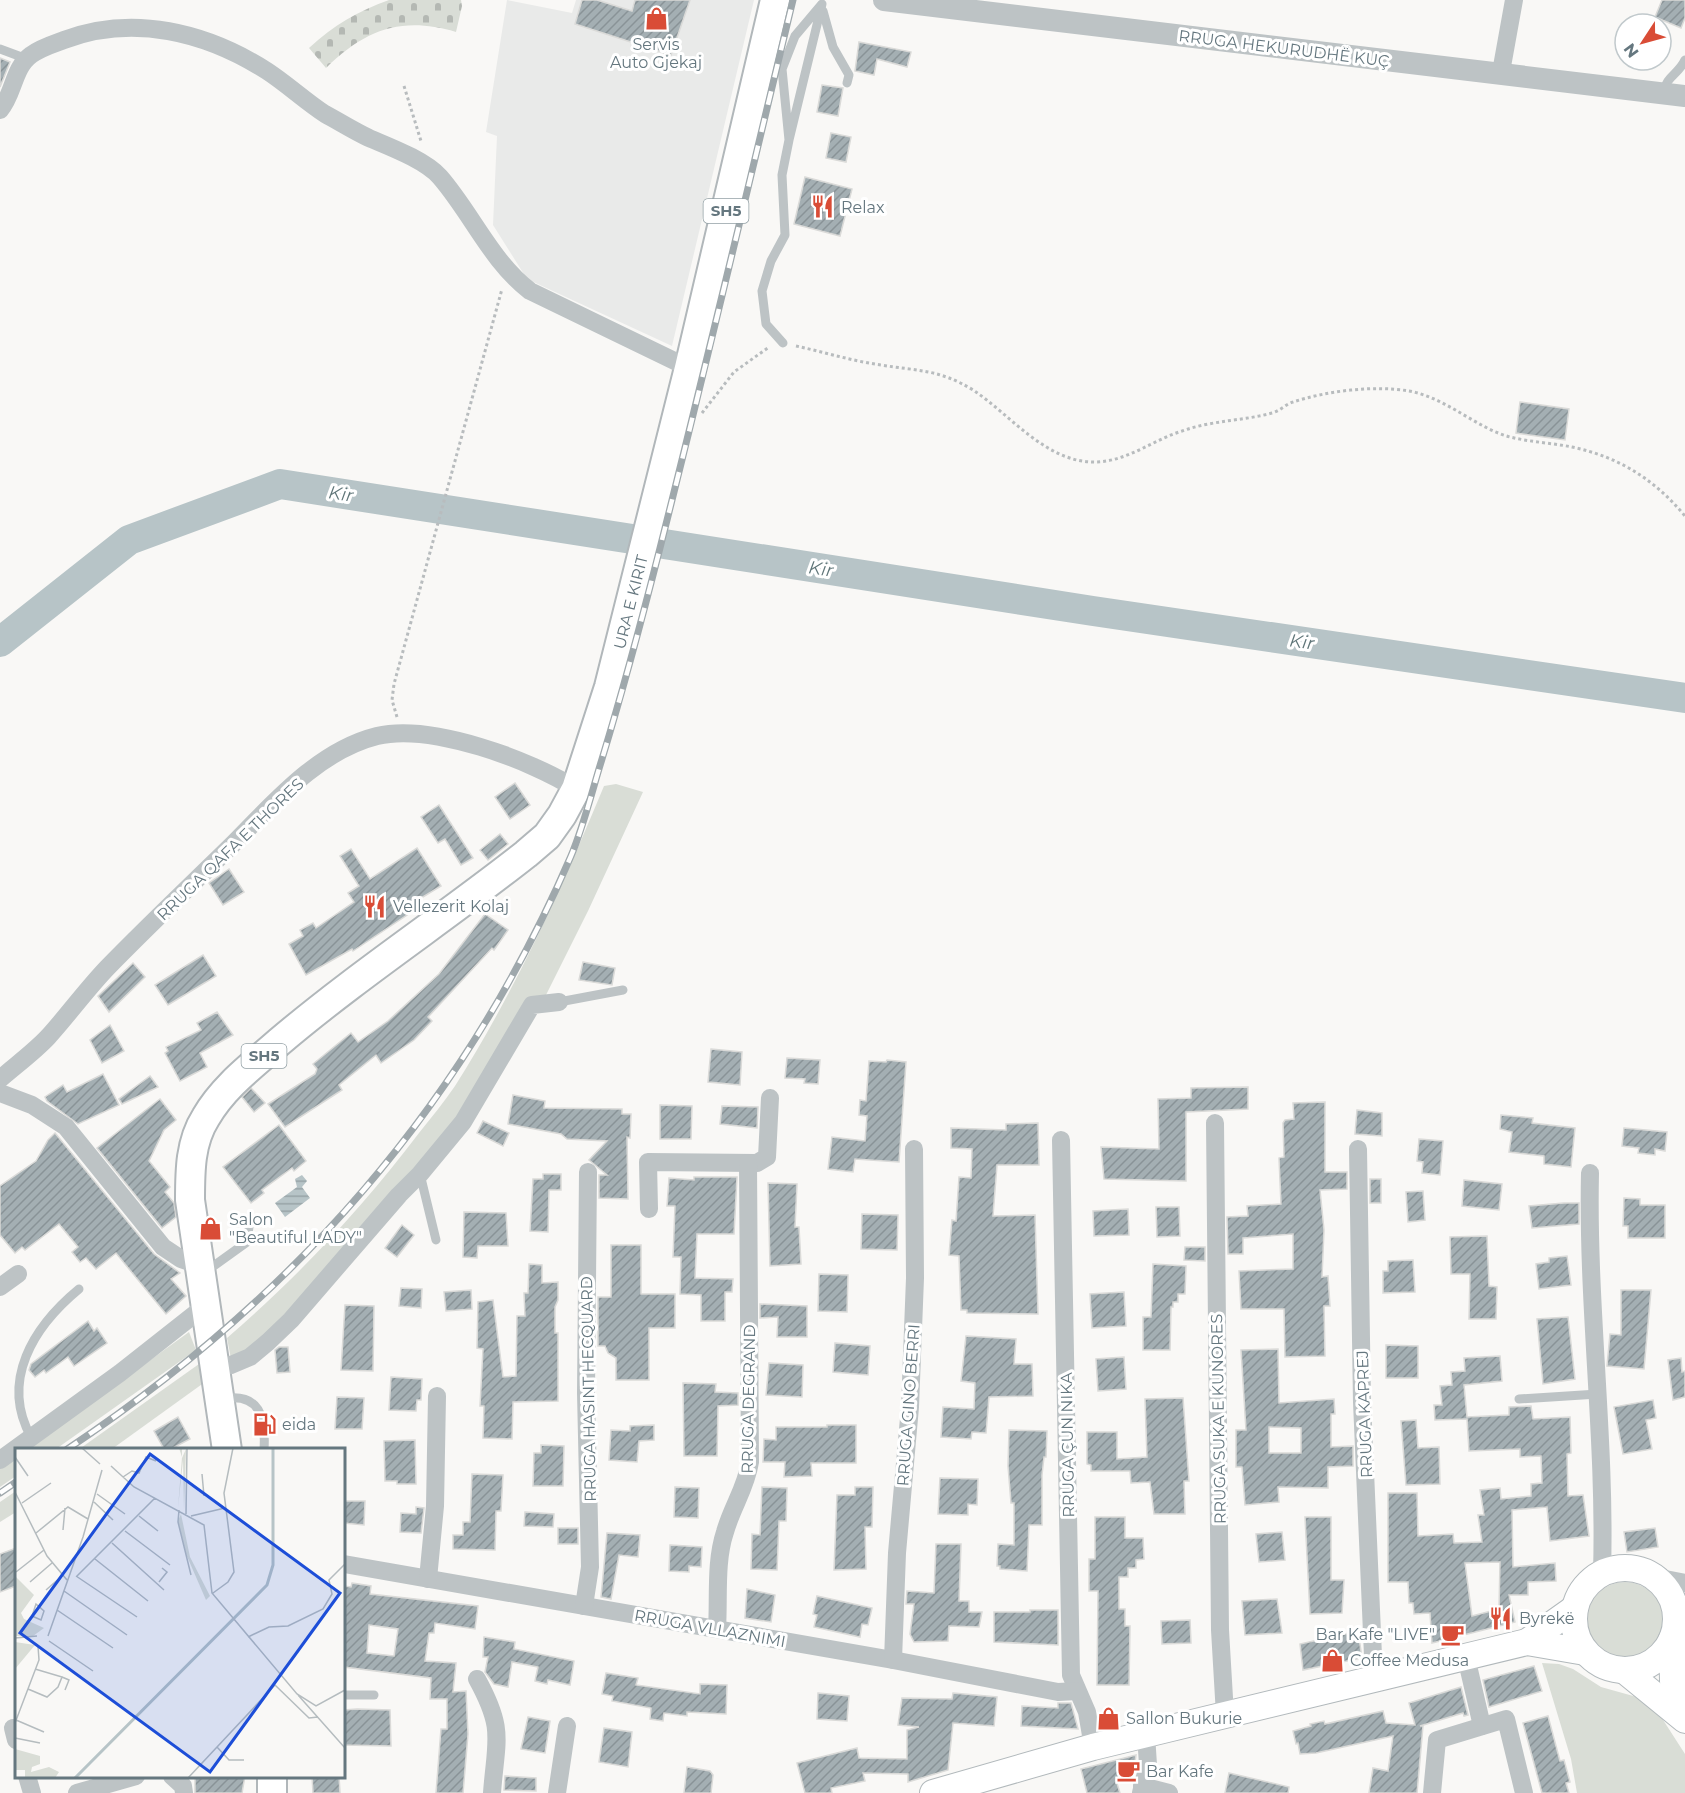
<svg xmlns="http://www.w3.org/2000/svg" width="1685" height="1793" viewBox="0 0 1685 1793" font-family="Montserrat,sans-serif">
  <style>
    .built { fill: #e9eae9 }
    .grass { fill: #d9ddd6 }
    .cemetery { fill: url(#cemetery-stones) }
    .water { fill: url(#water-rules) }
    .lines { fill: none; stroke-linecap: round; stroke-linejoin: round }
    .river { stroke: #b7c4c7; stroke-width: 30 }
    .building { fill: url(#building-hatch); stroke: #dadad8; stroke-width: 1.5; fill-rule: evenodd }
    .secondary-casing { stroke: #b2b9bc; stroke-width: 28 }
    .primary-casing { stroke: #b1b7ba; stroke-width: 32 }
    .path { stroke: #b8bcbe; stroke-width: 3; stroke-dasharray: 3 3; stroke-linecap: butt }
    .service { stroke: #bdc3c5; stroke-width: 9 }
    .minor { stroke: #bdc3c5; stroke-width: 18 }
    .tertiary { stroke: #bdc3c5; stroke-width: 22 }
    .secondary { stroke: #fff; stroke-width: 26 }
    .primary { stroke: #fff; stroke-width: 28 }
    .rail-casing { stroke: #9fa8ac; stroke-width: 7 }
    .rail { stroke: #fff; stroke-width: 4.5; stroke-dasharray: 14; stroke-linecap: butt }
    .labels { text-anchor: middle; stroke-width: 6; stroke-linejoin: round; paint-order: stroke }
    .shield { fill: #fff; stroke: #93a0a5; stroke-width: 1.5 }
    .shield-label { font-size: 15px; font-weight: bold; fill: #65777f }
    .poi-label { font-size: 16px; fill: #65777f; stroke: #fff; text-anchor: start }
    .street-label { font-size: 16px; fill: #65777f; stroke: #fff }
    .water-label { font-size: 18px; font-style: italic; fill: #607679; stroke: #fff }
    .inset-river { fill: none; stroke: #b7c4c7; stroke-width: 3 }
    .inset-road { fill: none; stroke: #b5bcbf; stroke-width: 1.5 }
    .view { fill: #1d4ed8; fill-opacity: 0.15; stroke: #1d4ed8; stroke-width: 3 }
    .inset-edge { fill: none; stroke: #65777f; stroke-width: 3 }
  </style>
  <defs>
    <pattern id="cemetery-stones" width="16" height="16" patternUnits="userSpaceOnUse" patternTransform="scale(1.5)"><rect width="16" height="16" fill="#d9ddd6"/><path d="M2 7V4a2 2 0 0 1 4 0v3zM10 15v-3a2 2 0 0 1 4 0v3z" fill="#b4b8b3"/></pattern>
    <pattern id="water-rules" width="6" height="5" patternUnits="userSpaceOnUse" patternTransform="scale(1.5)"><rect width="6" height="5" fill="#b7c4c7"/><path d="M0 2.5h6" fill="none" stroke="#98a4a7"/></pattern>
    <pattern id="building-hatch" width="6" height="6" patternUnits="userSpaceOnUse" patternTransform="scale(1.5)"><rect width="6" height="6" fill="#a4afb3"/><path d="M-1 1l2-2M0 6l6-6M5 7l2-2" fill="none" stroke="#899397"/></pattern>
  </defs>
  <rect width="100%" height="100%" fill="#f9f8f6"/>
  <polygon class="built" points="507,0 572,13 576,0 754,0 672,346 527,279 493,225 497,136 486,132"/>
  <g class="grass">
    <path d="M616,784L643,792L588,911L544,999L452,1127L263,1342L231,1359L227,1338C298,1277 363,1207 419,1133C431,1118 444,1102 455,1086C515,991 561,890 604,786Z"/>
    <polygon points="189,1332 196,1350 56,1449 26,1450"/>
    <polygon points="199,1364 205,1382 112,1449 78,1450"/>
    <polygon points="16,1456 16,1476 0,1487 0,1467"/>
    <polygon points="16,1491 16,1512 0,1522 0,1502"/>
    <circle cx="1625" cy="1621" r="39"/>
    <polygon points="1542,1663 1559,1664 1573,1669 1601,1687 1644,1699 1656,1709 1685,1754 1685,1793 1577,1793 1571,1759"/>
  </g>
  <path class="cemetery" d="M389,0H461L462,6L456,32C402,16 366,29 326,68L309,48C334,25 358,11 389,0Z"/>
  <polygon class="water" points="302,1175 307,1181 302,1187 310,1198 285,1217 275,1203 297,1187 295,1179"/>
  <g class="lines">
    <polyline class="river" points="0,642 129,540 280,484 1093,611 1685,698"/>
  </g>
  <g class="building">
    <polygon points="582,0 597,0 632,11 635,0 690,0 671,55 575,24"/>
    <polygon points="1662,0 1685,0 1685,18 1681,28 1655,17"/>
    <polygon points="859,42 911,52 907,67 877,59 874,75 855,71"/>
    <polygon points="0,58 10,62 0,87"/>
    <polygon points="822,85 843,88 838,116 817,112"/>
    <polygon points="831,133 851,137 846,162 826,158"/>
    <polygon points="805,177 852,189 840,236 794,224"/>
    <polygon points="1520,402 1569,409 1565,440 1516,433"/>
    <polygon points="515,783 530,805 510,819 495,797"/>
    <polygon points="439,805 473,858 461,865 445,839 438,843 421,817"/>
    <polygon points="500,834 508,844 488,860 480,850"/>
    <polygon points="417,848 441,886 403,909 407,915 353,951 352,949 306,975 289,944 303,936 300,930 313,923 316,928 354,902 348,893 359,886 340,856 351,849 370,879"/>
    <polygon points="229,869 244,892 223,905 209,883"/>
    <polygon points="485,914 508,930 494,950 492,948 428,1017 432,1021 414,1040 381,1063 376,1055 339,1085 342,1090 285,1127 268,1104 315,1074 317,1069 313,1064 351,1033 358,1042 388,1021 439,974"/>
    <polygon points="203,955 216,976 168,1005 155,985"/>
    <polygon points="583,962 615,968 612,985 579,980"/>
    <polygon points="133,963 145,977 109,1012 98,996"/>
    <polygon points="217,1012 233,1035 200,1053 207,1067 180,1081 165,1053 168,1051 166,1047 201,1030 197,1023"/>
    <polygon points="110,1025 124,1051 102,1063 90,1040"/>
    <polygon points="711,1049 742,1052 740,1085 708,1082"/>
    <polygon points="787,1058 820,1060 818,1084 804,1083 805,1079 785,1078"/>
    <polygon points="887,1060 906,1062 899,1162 855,1159 853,1172 828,1169 832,1137 865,1141 867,1116 859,1115 860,1100 866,1101 869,1061 886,1062"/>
    <polygon points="103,1074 119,1105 78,1124 47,1101 45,1097 63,1085 67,1092"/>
    <polygon points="150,1076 158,1087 122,1104 119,1099"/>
    <polygon points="1248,1087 1248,1109 1186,1112 1186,1181 1104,1179 1101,1147 1159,1149 1158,1099 1191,1098 1191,1088"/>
    <polygon points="251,1088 265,1103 254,1112 242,1097"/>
    <polygon points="513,1095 545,1101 544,1108 622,1109 622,1114 631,1114 630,1138 627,1137 628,1199 599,1198 599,1175 607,1175 589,1160 607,1141 567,1139 561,1134 508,1124"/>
    <polygon points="160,1099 176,1120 164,1130 149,1161 170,1187 165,1192 174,1203 176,1217 162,1228 97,1148"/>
    <polygon points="1325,1102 1325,1172 1347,1172 1347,1189 1320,1190 1324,1230 1322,1277 1328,1276 1330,1306 1324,1306 1325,1356 1285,1357 1284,1309 1241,1309 1239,1271 1293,1269 1293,1234 1243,1238 1243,1254 1228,1254 1227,1217 1248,1216 1247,1206 1281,1204 1279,1158 1284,1157 1283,1123 1285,1120 1294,1119 1293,1103"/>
    <polygon points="660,1105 692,1106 691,1139 660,1139"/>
    <polygon points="722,1106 758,1107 757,1128 720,1124"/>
    <polygon points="1357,1110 1382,1113 1382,1136 1355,1134"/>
    <polygon points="1501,1115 1533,1118 1532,1123 1575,1128 1571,1167 1544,1164 1544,1156 1509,1152 1512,1132 1500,1129"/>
    <polygon points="483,1121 509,1133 503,1146 477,1133"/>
    <polygon points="1038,1123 1039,1165 997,1165 993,1216 1035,1215 1038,1314 967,1313 967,1310 961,1310 959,1256 949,1255 952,1220 956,1221 959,1177 971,1178 972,1149 951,1148 951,1128 1006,1130 1006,1124"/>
    <polygon points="279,1125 306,1161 294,1171 292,1168 262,1190 264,1193 251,1203 223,1167"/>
    <polygon points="1624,1128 1667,1132 1665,1151 1655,1149 1655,1155 1638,1153 1639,1148 1622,1146"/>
    <polygon points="55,1133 154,1254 180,1273 171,1279 186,1296 166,1314 116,1253 96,1269 86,1258 80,1262 72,1252 78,1247 59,1224 25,1250 22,1247 15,1253 0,1235 0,1186 36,1161 48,1140"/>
    <polygon points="1419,1139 1443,1141 1440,1175 1422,1173 1423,1162 1417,1161"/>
    <polygon points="543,1174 561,1174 561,1190 549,1190 548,1232 530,1231 533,1179 543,1179"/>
    <polygon points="694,1177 737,1177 734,1234 697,1234 695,1278 733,1279 732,1292 725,1292 725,1321 701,1321 701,1295 680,1294 681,1257 673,1257 675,1206 667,1206 669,1178 694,1180"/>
    <rect x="1370" y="1179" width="11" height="24"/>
    <polygon points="1464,1180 1502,1184 1499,1210 1462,1206"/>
    <polygon points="768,1183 797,1184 795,1227 799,1227 801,1264 770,1266"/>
    <polygon points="1423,1191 1425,1220 1408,1222 1406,1192"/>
    <polygon points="1624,1198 1640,1199 1640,1205 1665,1205 1665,1238 1628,1238 1628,1226 1623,1226"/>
    <polygon points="1564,1203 1579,1203 1579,1224 1532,1228 1529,1206"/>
    <polygon points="1156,1207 1179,1207 1180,1236 1157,1237"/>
    <polygon points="1128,1209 1129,1235 1094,1236 1093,1211"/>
    <polygon points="464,1212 506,1213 508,1246 478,1246 477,1258 463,1257"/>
    <polygon points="862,1214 898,1215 897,1250 861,1249"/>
    <polygon points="402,1225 414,1235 397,1257 385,1248"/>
    <polygon points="1487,1236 1489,1286 1497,1287 1496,1319 1469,1319 1470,1274 1451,1274 1450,1237"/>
    <polygon points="611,1245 641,1245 641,1294 675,1294 675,1328 649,1328 649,1380 616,1380 616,1358 608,1353 605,1346 598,1346 598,1297 611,1297"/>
    <polygon points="1185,1247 1205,1247 1205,1261 1184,1260"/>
    <polygon points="1567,1256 1571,1285 1539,1289 1536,1264 1549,1262 1549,1258"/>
    <polygon points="1413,1260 1415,1292 1383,1293 1383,1271 1388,1271 1388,1261"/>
    <polygon points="529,1264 542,1265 542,1283 558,1282 558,1300 555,1307 555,1333 558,1333 558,1401 513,1402 512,1439 483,1438 484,1406 480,1406 483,1349 477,1348 478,1302 493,1300 503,1377 516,1376 517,1316 525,1316 524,1293 528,1293"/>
    <polygon points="1153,1264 1186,1266 1185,1294 1178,1294 1178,1302 1173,1302 1173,1307 1171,1307 1170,1350 1143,1350 1143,1317 1151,1317"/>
    <polygon points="819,1274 848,1275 847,1312 818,1311"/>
    <polygon points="401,1288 422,1289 421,1308 399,1306"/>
    <polygon points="471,1290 472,1309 446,1311 444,1292"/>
    <polygon points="1621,1290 1651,1290 1644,1369 1607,1366 1610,1334 1621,1335"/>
    <polygon points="1124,1292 1126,1326 1092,1328 1090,1294"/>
    <polygon points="760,1304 807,1306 807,1337 777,1337 778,1317 760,1318"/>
    <polygon points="345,1305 374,1306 373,1371 341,1370"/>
    <polygon points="1568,1317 1575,1379 1543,1384 1537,1319"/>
    <polygon points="88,1321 94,1331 97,1328 107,1343 74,1366 68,1357 46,1373 44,1370 35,1377 29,1370 31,1364"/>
    <polygon points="966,1336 1016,1339 1014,1364 1032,1364 1033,1396 989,1397 986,1433 972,1432 971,1439 941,1437 943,1407 974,1409 975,1383 961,1381"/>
    <polygon points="835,1343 870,1346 868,1375 833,1372"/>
    <polygon points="1386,1345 1418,1346 1418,1378 1386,1378"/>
    <polygon points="279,1347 288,1347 290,1372 277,1373 275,1350"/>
    <path d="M1278,1349L1279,1403L1334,1399L1335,1414H1331V1447L1353,1446V1466L1328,1467V1488L1278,1487L1279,1502L1245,1505L1242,1467H1236V1430H1246L1241,1350ZM1269,1427L1301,1428V1453H1269Z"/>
    <path d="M1500,1356L1502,1381L1464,1385L1467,1417L1509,1415V1407L1531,1406L1533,1419L1570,1417L1571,1453L1567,1454L1568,1496L1583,1495L1589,1536L1550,1541L1547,1507L1512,1510L1513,1567L1555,1563L1556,1581L1528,1582V1595H1509L1515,1622L1432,1643L1430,1613L1414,1614L1413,1603H1409L1408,1582H1388V1493H1417L1418,1536L1453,1534L1454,1543L1482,1542L1478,1515H1484L1480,1490L1500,1488L1501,1499L1531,1496V1484L1542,1483L1541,1456L1520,1457V1449L1469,1451L1467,1419L1435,1420L1434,1405H1442L1440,1386L1452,1385L1451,1372L1465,1371L1464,1358ZM1500,1562L1499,1609L1472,1616L1465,1563Z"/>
    <polygon points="1124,1357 1126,1389 1098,1391 1096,1359"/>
    <polygon points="1681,1358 1682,1372 1685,1371 1685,1397 1673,1400 1668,1360"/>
    <polygon points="769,1363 803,1365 802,1397 766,1395"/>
    <polygon points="391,1377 422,1379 421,1400 417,1400 416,1411 389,1410"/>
    <polygon points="683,1383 716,1384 715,1392 738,1393 738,1405 718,1406 717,1456 684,1456"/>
    <polygon points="337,1397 364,1398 362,1429 335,1429"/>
    <polygon points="1183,1398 1189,1481 1184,1481 1185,1514 1154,1514 1150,1482 1131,1483 1130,1471 1091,1471 1091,1465 1087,1464 1087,1432 1117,1432 1117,1459 1147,1457 1145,1399"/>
    <polygon points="1653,1400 1656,1418 1646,1420 1652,1449 1623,1454 1614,1407"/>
    <polygon points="178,1417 190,1439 171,1449 164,1449 154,1431"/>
    <polygon points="1416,1420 1418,1448 1439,1447 1440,1484 1406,1485 1401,1421"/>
    <polygon points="654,1425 654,1440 639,1441 637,1462 609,1460 611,1430 630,1431 630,1426"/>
    <polygon points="827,1425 856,1425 856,1463 811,1463 812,1476 784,1477 785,1462 763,1462 764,1439 776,1440 776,1427 827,1427"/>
    <polygon points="1009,1430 1047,1431 1046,1457 1044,1457 1042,1475 1042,1525 1029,1525 1027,1571 1000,1569 1000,1566 997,1566 998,1544 1014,1545 1014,1503 1011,1503 1008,1466"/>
    <polygon points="415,1440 416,1484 397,1484 397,1481 385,1481 384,1441"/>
    <polygon points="541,1445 564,1446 563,1486 533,1486 534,1453 541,1453"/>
    <polygon points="472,1474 503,1475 501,1511 496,1511 495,1550 453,1549 453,1535 463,1535 463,1522 470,1522"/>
    <polygon points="940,1478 978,1479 977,1505 968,1504 968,1515 938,1514"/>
    <polygon points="675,1487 699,1488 698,1518 674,1517"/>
    <polygon points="762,1487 787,1488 786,1521 779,1521 777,1570 751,1569 752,1534 760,1535"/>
    <polygon points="855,1487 873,1487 872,1527 865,1527 866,1569 834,1570 837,1495 855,1495"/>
    <polygon points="344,1501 365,1501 364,1525 344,1523"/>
    <polygon points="416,1507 424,1508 421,1533 400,1532 401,1513 416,1514"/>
    <polygon points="525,1512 554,1514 553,1527 524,1526"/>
    <polygon points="1095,1517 1125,1517 1125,1538 1143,1538 1144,1559 1136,1560 1136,1568 1128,1568 1128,1577 1119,1577 1119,1609 1125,1609 1125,1626 1130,1626 1129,1685 1097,1685 1098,1591 1089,1591 1089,1559 1095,1559"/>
    <polygon points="1305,1517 1331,1517 1331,1580 1344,1580 1342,1613 1310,1614"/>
    <rect x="558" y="1528" width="20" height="16"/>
    <polygon points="1655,1528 1658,1547 1627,1552 1624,1532"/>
    <polygon points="1282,1532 1285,1560 1259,1562 1256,1534"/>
    <polygon points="607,1533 640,1535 638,1557 619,1555 611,1599 601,1597"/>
    <polygon points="936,1544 961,1544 959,1601 969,1601 969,1612 982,1612 979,1627 949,1626 948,1641 914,1642 910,1634 914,1604 906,1604 907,1591 934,1593"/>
    <polygon points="670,1545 702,1547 701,1567 689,1566 689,1572 669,1571"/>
    <polygon points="16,1548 16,1586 0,1592 0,1554"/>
    <path d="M352,1583L371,1586L370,1594L478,1606L475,1629L435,1623L434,1633H429L425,1661L456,1663L453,1692L466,1691L468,1734L463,1793H436L441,1729H447V1699H430L431,1678L344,1667V1586L351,1587ZM369,1625L398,1629L394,1656L367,1653Z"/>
    <polygon points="747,1589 775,1595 771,1622 745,1618"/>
    <polygon points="817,1596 872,1608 868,1625 862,1624 860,1637 814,1627 817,1615 813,1614"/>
    <polygon points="1277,1599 1282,1633 1245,1635 1242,1601"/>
    <polygon points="1030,1610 1058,1610 1058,1645 994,1642 994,1612 1030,1612"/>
    <polygon points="1190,1620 1191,1643 1162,1644 1161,1621"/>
    <polygon points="1358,1631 1362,1658 1303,1670 1300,1644"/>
    <polygon points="484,1637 515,1642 514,1649 574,1661 570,1685 548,1680 547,1684 535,1681 538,1667 512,1662 508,1687 494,1684 485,1672 488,1657 483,1657"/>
    <polygon points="1534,1666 1542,1691 1489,1707 1483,1680"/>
    <polygon points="606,1673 638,1678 636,1685 700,1694 700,1684 727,1685 726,1714 687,1712 687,1716 664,1713 663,1721 650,1719 651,1708 612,1701 613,1696 602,1694"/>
    <polygon points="1461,1687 1468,1715 1464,1716 1463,1713 1420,1726 1423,1726 1417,1793 1369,1793 1373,1768 1388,1771 1393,1736 1316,1753 1300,1754 1298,1743 1296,1744 1293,1731 1311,1726 1310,1724 1324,1721 1325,1724 1383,1711 1386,1723 1415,1725 1409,1703"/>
    <polygon points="818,1693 849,1696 847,1721 817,1719"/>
    <polygon points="953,1693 997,1697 994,1726 953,1723 948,1770 908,1782 908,1774 863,1773 865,1781 831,1788 832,1793 805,1793 797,1763 857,1748 859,1758 907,1759 907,1730 919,1727 898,1725 902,1698 952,1699"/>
    <polygon points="1058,1703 1071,1703 1078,1729 1021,1726 1022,1706 1058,1708"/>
    <polygon points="357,1709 390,1710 391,1746 344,1745 344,1710"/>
    <polygon points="1548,1716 1560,1761 1564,1760 1570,1782 1566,1783 1569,1793 1542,1793 1523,1723"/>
    <polygon points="528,1717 550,1721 545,1753 521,1749"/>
    <polygon points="604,1728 632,1732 628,1767 599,1762"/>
    <polygon points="1136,1755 1133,1777 1116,1780 1120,1793 1087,1793 1081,1769"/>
    <polygon points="687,1767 710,1771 713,1775 711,1793 684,1793"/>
    <polygon points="1229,1773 1289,1787 1288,1793 1225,1793"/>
    <polygon points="195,1776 245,1776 242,1793 195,1793"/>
    <polygon points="312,1776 339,1776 340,1793 313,1793"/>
    <polygon points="505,1776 536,1778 536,1791 504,1790"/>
  </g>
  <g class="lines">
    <defs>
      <g id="secondary">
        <circle cx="1625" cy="1619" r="51"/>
        <polyline points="1672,1639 1673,1681 1680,1714"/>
        <polyline points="1527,1642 1575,1608"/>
        <polyline points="1625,1671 1685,1720"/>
        <polyline points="933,1793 1093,1747 1527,1642 1585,1652"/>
      </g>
      <g id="primary">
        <path id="s1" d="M227,1450L190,1200C190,1171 190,1142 206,1117C224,1086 253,1065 279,1042C358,975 445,918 526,854L547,836L562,815L576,789L609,687L689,368L775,0"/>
        <polyline points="272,1793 272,1776"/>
      </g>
    </defs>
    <use href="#secondary" class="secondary-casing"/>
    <use href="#primary" class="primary-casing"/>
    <g class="path">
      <polyline points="404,86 421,141"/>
      <path d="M796,346C824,352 852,361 881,365C917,371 939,369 973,390C1011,415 1046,463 1096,462C1128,461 1153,440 1182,431C1213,420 1243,421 1272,413C1280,411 1286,404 1293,402C1327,391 1373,385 1409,391C1447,398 1476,428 1510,437C1530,442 1552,443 1572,447C1619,457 1654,479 1685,516"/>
      <polyline points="702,413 734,372 769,347"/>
      <polyline points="397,717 392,700 394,684 502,289"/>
    </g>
    <g class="service">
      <polyline points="823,11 833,47 849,75 847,83"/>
      <polyline points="0,49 27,59"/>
      <path d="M1663,93C1667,75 1678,75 1685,60"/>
      <polyline points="783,343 766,324 762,291 771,261 785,235 782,175 789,140 782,69 795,36 822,4 789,140"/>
      <polyline points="559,1002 623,990"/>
      <polyline points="420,1174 436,1240"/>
      <polyline points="203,1265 215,1265 247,1242 250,1219"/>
      <path d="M222,1399C260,1392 266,1417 264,1450"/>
      <polyline points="1519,1399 1598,1394"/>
      <path d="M31,1437C0,1381 33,1327 79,1289"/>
      <polyline points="344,1695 374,1695"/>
    </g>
    <g class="minor">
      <polyline points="1501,72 1514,0"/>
      <path d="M0,110C14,94 13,68 31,55C40,48 53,44 64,40C133,14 206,32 267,71C287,84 305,101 325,114C340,122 354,131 369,138C390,147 425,160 440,177C472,214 491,261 530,291L689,368"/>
      <path d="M0,1079C16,1065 34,1052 48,1037C68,1015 86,990 107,968C147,927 189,887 230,847C272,805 317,751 377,736C431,723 531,760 576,789"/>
      <polyline points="0,1093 32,1105 66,1127 163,1247 181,1259 198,1265"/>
      <polyline points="1215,1123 1220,1630 1225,1715"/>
      <polyline points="1061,1140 1071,1675 1087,1712 1093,1747"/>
      <polyline points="1358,1149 1362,1402 1374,1679"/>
      <path d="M1590,1173C1587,1306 1606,1440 1602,1573"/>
      <polyline points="649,1209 648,1162 757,1163 767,1157 770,1098"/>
      <polyline points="0,1287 18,1274"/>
      <polyline points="215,1367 231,1365 250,1357 268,1342 291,1320 399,1195 420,1174 463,1122 532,1005 559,1002"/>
      <polyline points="0,1460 120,1373 205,1306"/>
      <polyline points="344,1564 893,1660 1058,1692 1077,1691"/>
      <polyline points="1655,1577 1685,1583"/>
      <polyline points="428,1579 435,1506 437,1396"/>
      <polyline points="584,1606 590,1567 586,1393 588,1172"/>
      <polyline points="1676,1622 1685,1611"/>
      <path d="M717,1629C719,1598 715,1562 725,1532C732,1507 746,1488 750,1462L748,1163"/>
      <polyline points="1466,1657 1482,1726"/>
      <polyline points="893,1660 897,1553 910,1407 915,1278 914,1149"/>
      <path d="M477,1679C505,1730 496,1739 492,1793"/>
      <polyline points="13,1728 16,1740"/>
      <polyline points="27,1776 32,1793"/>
      <polyline points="172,1776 183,1786 184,1793"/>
      <polyline points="1142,1786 1169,1793"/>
      <polyline points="77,1793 136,1776"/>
      <polyline points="557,1793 567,1726"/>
      <polyline points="1141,1793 1148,1765 1146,1734"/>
      <polyline points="1432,1793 1437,1740 1506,1719 1524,1793"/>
    </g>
    <polyline class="tertiary" points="884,0 1685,96"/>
    <use href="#secondary" class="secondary"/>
    <use href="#primary" class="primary"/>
    <defs>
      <g id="rail">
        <path d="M66,1450C293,1299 463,1107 571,856C584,825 592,791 602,759C623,690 642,619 660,548C706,366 749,183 793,0"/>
        <polyline points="0,1493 16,1482"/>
      </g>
    </defs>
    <use href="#rail" class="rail-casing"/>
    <use href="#rail" class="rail"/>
  </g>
  <defs>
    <symbol id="shop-bare" viewBox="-9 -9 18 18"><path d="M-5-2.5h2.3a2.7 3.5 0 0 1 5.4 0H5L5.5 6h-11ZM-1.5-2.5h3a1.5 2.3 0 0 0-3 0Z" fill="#d94c36" stroke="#fff" stroke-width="2.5" paint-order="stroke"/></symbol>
    <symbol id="restaurant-bare" viewBox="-9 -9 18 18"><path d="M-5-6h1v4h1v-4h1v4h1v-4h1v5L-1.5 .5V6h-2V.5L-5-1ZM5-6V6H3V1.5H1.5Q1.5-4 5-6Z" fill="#d94c36" stroke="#fff" stroke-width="2.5" paint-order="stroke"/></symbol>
    <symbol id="fuel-bare" viewBox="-9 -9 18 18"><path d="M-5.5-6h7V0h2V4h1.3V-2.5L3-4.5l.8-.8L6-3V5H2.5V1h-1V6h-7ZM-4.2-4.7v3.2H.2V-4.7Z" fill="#d94c36" stroke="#fff" stroke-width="2.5" paint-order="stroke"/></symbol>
    <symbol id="cafe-bare" viewBox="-9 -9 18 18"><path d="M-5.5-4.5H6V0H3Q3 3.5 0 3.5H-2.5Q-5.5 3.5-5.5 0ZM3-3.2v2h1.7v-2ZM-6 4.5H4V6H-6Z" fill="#d94c36" stroke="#fff" stroke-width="2.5" paint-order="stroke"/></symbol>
  </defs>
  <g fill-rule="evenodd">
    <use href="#shop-bare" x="640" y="2" width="33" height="33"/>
    <use href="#restaurant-bare" x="806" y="190" width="33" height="33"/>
    <use href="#restaurant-bare" x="358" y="890" width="33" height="33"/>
    <use href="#shop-bare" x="194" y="1212" width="33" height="33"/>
    <use href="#fuel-bare" x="248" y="1408" width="33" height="33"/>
    <use href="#restaurant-bare" x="1484" y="1602" width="33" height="33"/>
    <use href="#cafe-bare" x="1436" y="1618" width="33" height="33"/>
    <use href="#shop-bare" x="1316" y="1644" width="33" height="33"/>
    <use href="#shop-bare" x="1092" y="1702" width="33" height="33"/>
    <use href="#cafe-bare" x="1112" y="1754" width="33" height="33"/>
  </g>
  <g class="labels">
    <g class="shield">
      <rect x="703.5" y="199" width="45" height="24" rx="4.5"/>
      <rect x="241.5" y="1044" width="45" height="24" rx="4.5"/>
    </g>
    <g class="shield-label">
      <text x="726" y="216">SH5</text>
      <text x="264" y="1061">SH5</text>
    </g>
    <g class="poi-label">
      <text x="656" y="50" text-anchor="middle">Servis<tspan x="656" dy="18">Auto Gjekaj</tspan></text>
      <text x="841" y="213">Relax</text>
      <text x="393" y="912">Vellezerit Kolaj</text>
      <text x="229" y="1225">Salon<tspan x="229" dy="18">"Beautiful LADY"</tspan></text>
      <text x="282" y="1430">eida</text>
      <text x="1519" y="1624">Byrekë</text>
      <text x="1435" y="1640" text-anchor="end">Bar Kafe "LIVE"</text>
      <text x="1350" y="1666">Coffee Medusa</text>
      <text x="1126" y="1724">Sallon Bukurie</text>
      <text x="1146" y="1777">Bar Kafe</text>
    </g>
    <g class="street-label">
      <text transform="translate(1284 48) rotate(7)" y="6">RRUGA HEKURUDHË KUÇ</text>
      <text dy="6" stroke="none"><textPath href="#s1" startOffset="1032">URA E KIRIT</textPath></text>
      <text transform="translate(230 849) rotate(-44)" y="6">RRUGA QAFA E THORES</text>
      <text transform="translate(588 1389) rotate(-91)" y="6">RRUGA HASINT HECQUARD</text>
      <text transform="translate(748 1399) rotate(-89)" y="6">RRUGA DEGRAND</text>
      <text transform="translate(908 1405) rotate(-86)" y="6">RRUGA GINO BERRI</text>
      <text transform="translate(1364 1414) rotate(-92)" y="6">RRUGA KAPREJ</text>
      <text transform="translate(1218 1419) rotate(-91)" y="6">RRUGA SUKA E KUNORES</text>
      <text transform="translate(1067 1445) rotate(-91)" y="6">RRUGA ÇUN NIKA</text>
      <text transform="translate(710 1628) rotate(10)" y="6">RRUGA VLLAZNIMI</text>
    </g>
    <g class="water-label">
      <text transform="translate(341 494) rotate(9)" y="6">Kir</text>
      <text transform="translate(821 569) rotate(9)" y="6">Kir</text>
      <text transform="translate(1302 642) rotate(8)" y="6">Kir</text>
    </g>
  </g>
  <g transform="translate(15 1448)">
    <rect width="330" height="330" fill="#f9f8f6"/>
    <path d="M164,0H167V10L171,1L169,62L168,12L163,60L167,9ZM166,66L175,109L195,148L191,152L171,106L163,73ZM0,128L19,147L6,165L9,171L29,180L18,188H0ZM0,194L20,197L0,221ZM0,301L25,308V316L17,319L16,324L34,319L44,324L40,330H10V322H0Z" fill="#d9ddd6"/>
    <path class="inset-river" d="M60,330L252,137L258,117V0"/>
    <path class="inset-road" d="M67,0L85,16M0,9L13,28M96,18L119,39L189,77L197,145L282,246L301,258L330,242M187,26L189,48M108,29L117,23L124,25L131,9L141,13M0,44L32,108L52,132M82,46L110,66M79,54L98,72M7,55L36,35M164,62L163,74L176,127M171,66L172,0M124,68L143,83M176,68L210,60M48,82L50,60M110,83L155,117M21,85L53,59L73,71M97,95L149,142M80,111L133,153M1,124L29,102M61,128L122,169M62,128L140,50M15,134L37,115M144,134L152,124L147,120M31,142L47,128M49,143L112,187M198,145L213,134L219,124L209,45L218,0M21,156L29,163L26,172L17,168ZM42,162L98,200M33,188L68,89L87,22M233,189L254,179L273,178L308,161L317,146L314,132L330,116M0,190L22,188M34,193L78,223M47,229L54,232L50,242M13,241L32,249L43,239L47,229L20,221M283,247L330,300M1,272L29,284M0,275L24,212L23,198M0,290L25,295M202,299L214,312H229M173,330L260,237L294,270L303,269"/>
    <path class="view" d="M135,6L325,145L195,324L5,185Z"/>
    <rect width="330" height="330" class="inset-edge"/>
  </g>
  <g transform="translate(1643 42) rotate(234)"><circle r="28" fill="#ffffff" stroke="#c1c9cc" stroke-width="1.5"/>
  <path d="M0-4.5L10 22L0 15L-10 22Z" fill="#d94c36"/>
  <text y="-9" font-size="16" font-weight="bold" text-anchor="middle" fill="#65777f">N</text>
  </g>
</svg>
